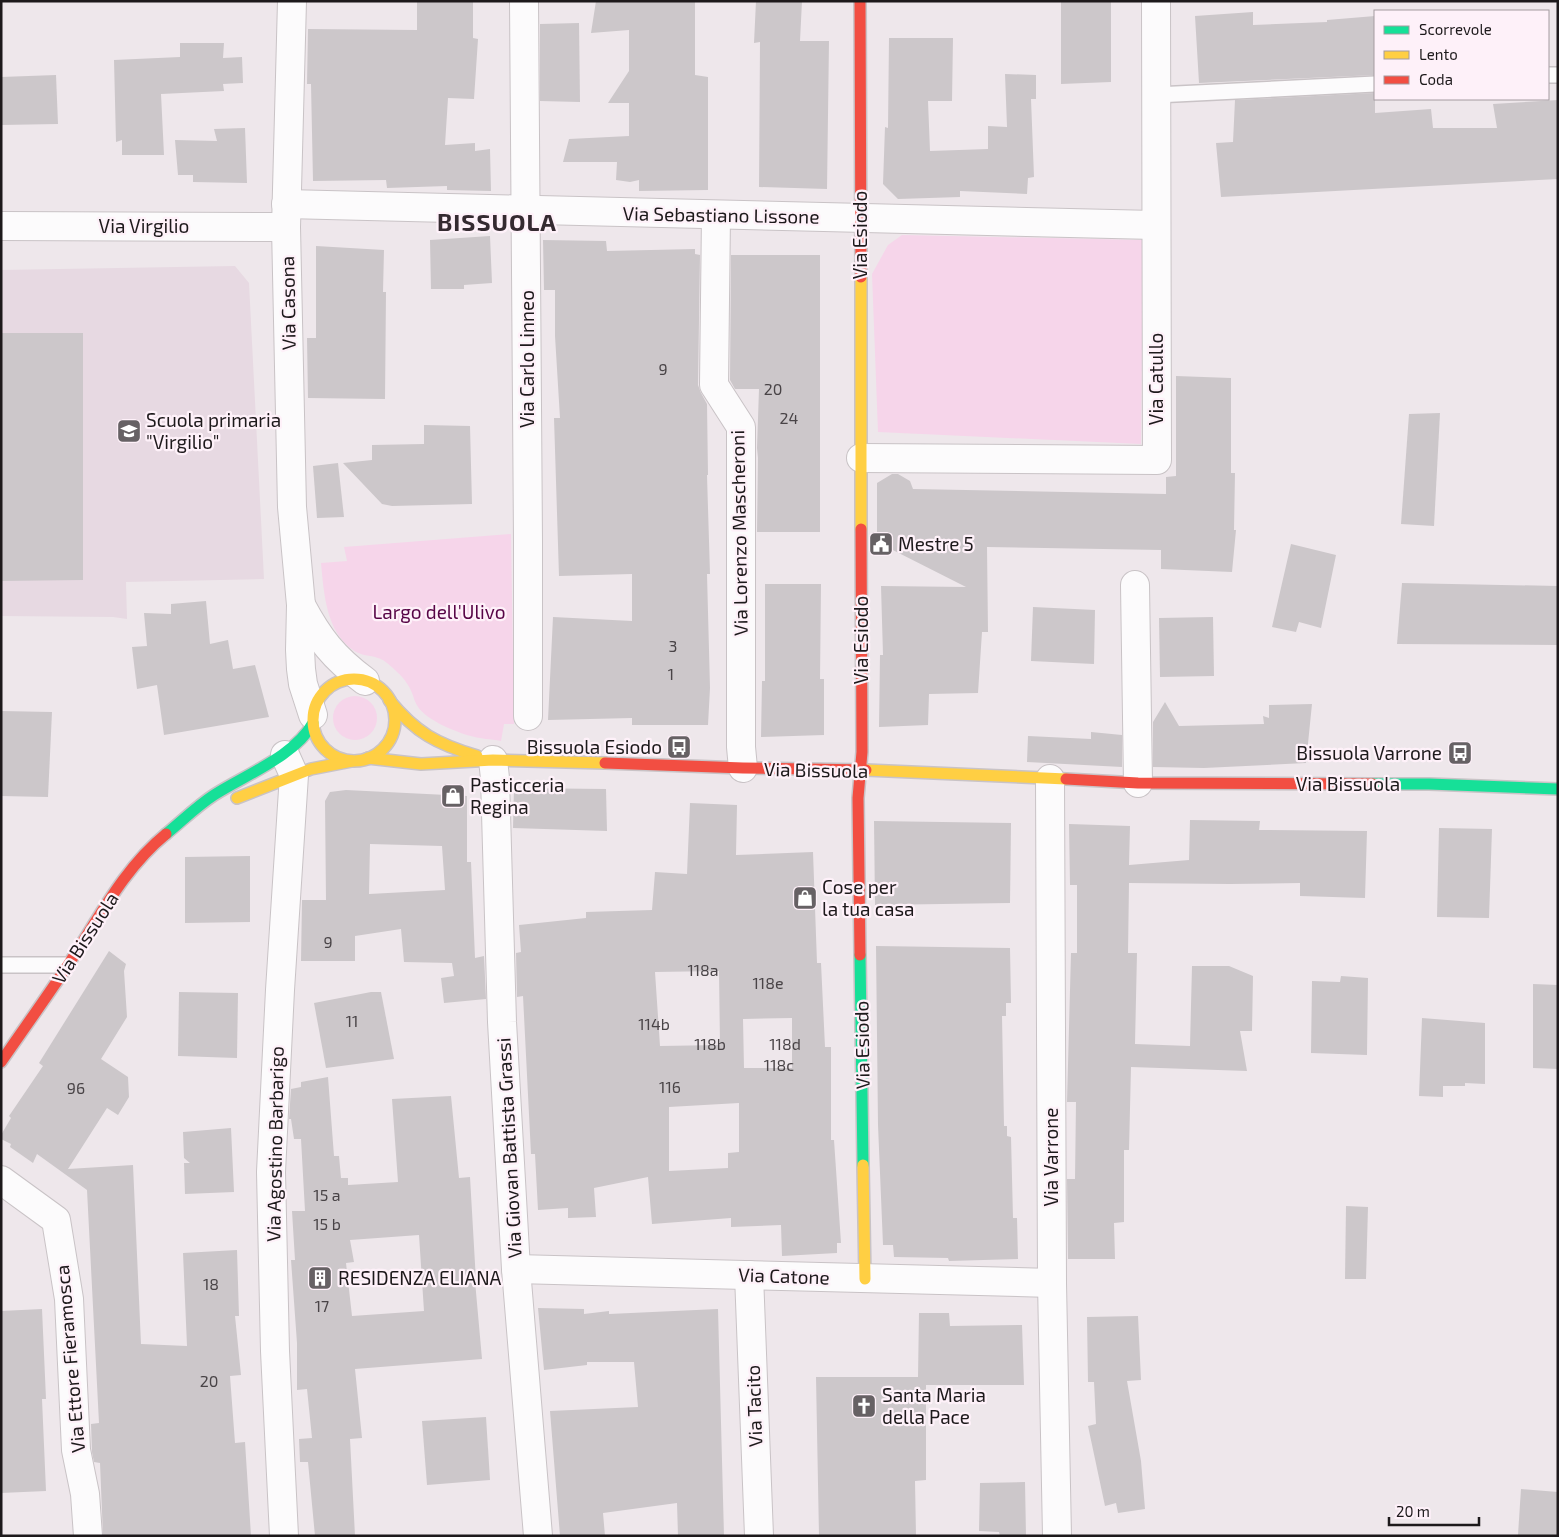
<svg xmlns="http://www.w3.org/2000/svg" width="1559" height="1537" viewBox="0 0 1559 1537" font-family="'Exo 2',sans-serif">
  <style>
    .built { fill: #e7d9e2 }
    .green { fill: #f6d5ea }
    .building { fill: #ccc7ca; fill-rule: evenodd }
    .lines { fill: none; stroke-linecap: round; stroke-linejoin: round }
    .lane-casing { stroke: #c9c3c6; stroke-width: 18 }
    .street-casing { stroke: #c9c3c6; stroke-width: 30 }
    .fast-casing { stroke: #c9c3c6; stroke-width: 14 }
    .slow-casing { stroke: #c9c3c6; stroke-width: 14 }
    .jam-casing { stroke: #c9c3c6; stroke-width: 14 }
    .lane { stroke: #fcfbfc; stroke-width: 15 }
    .street { stroke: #fcfbfc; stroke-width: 28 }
    .fast { stroke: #16e098; stroke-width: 11 }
    .slow { stroke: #ffcf43; stroke-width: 11 }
    .jam { stroke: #f24e42; stroke-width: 11 }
    .labels { text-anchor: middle; stroke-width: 4.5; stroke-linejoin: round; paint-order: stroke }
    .number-label { font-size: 16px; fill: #494447 }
    .street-label { font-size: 19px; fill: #1d191b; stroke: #fef1f9 }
    .poi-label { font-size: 19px; fill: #1d191b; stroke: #fef1f9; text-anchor: start }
    .park-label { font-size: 19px; fill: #570446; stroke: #fef1f9 }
    .district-label { font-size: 24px; font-weight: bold; letter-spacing: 1px; fill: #342a30; stroke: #fef1f9 }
  </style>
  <rect width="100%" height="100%" fill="#eee7eb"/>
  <polygon class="built" points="235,266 249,283 264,579 126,582 127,619 113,617 1,616 1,270"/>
  <g class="green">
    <polygon points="902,235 1143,240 1141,444 878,432 872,274 888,245"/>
    <path d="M511,534L514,724H504L501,741C491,739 480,739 471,736C455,732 427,720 418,707C415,703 414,698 412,693C409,685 403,677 397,672C392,667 385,660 378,658C370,655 361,656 353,650C326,631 324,594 321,563L347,561L344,547Z"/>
    <circle cx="355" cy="718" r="22"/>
  </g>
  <g class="building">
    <polygon points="417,1 473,1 473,38 478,39 474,99 448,98 445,145 475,143 475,151 490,149 491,191 447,190 447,186 387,188 386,180 313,181 311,84 307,84 308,29 417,30"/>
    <polygon points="596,1 695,1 695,75 708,77 708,190 639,191 639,180 630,182 616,180 617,162 563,162 569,139 629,136 629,103 608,103 629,71 629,30 591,33"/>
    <polygon points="756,1 802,1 800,41 829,41 827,189 759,187 760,42 754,43"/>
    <polygon points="1061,1 1111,1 1111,82 1061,84"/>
    <polygon points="1253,12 1253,25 1327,22 1327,20 1375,16 1375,75 1199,83 1195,16"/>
    <polygon points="579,23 580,102 540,101 540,24"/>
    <polygon points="889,38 953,38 952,101 928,101 930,151 988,149 988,126 1007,127 1005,74 1036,75 1036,99 1031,99 1034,177 1028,178 1027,194 960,191 960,197 898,199 883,184 885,127 888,128"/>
    <polygon points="180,43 224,43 223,58 242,57 243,83 223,84 224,91 161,94 164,155 122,155 122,140 116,142 114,60 180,57"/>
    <polygon points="56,75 58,124 1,125 1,77"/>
    <polygon points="1375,93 1375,113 1431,109 1433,128 1497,128 1493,104 1558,100 1558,179 1221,197 1216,143 1233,142 1235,100"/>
    <polygon points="245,128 247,183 193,182 193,175 178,175 175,140 217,141 214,129"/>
    <polygon points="490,236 492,283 464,285 464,289 431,289 430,240"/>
    <polygon points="543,240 606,241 607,251 695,249 695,254 700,255 698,385 701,393 707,404 708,475 707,475 710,574 707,574 710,688 708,725 632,725 632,718 548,720 553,617 632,621 632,574 559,576 554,418 560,418 555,336 555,290 544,290"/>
    <polygon points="316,246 384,250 383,292 386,292 385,399 308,398 307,338 316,338"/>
    <polygon points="731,255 820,255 820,532 757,532 758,458 757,448 759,389 735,389 730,380"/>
    <polygon points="1,333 83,333 83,580 1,581"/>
    <polygon points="1176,376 1231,378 1231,473 1235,473 1234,530 1236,530 1232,572 1161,569 1161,550 987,547 988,632 982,632 978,693 929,694 928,725 879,727 880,655 883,655 881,586 966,587 877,542 877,483 892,474 898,474 910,481 913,489 1166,494 1166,477 1176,476"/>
    <polygon points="1440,413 1434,526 1401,524 1409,414"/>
    <polygon points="424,425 470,426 472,504 392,506 382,504 343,463 372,460 372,445 424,444"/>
    <polygon points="338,463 344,517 317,518 313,466"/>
    <polygon points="1291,544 1336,555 1321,628 1299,622 1296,632 1272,627"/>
    <polygon points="1402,583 1558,586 1558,645 1397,644"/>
    <polygon points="765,584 821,584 820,679 824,679 824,735 761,737 762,681 765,681"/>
    <polygon points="206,601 210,644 228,640 233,669 255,665 269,717 164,735 157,685 137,689 132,647 147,646 144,613 171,614 171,604"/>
    <polygon points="1033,607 1095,610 1094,664 1031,661"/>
    <polygon points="1213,617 1214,676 1160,677 1159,618"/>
    <polygon points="1165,702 1179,726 1264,724 1263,716 1269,718 1269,705 1312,704 1306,763 1204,768 1153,767 1153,722"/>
    <polygon points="1,711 52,712 48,797 1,796"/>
    <polygon points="1091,732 1122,735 1122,767 1027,762 1028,736 1091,739"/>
    <polygon points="514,788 606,789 607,831 513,828"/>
    <path d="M346,790L467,796V862H471L475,958L484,956L486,999L444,1003L441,978L454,976L452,963L404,962L401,929L355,936V961H301L302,900H326L325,801L330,792ZM370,844L442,846L445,890L369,894Z"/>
    <path d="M690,803L737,805L736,855L813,852L817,963H821L825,1047H831V1140H834L841,1243H837V1253L782,1256L781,1225L731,1227V1218L652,1224L648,1177L594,1188L596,1217L568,1218V1208L538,1210L535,1154H531L523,996L517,997L516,953L521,952L519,925L586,918V912L652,910L655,872L687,874ZM719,971L720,1045L660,1046L655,972ZM792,1018V1068H744L743,1019ZM739,1103V1152L728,1153V1168L669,1171V1107Z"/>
    <polygon points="1190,820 1260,821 1259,830 1367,831 1365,898 1300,896 1300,883 1230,884 1129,883 1128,953 1137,953 1135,1044 1190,1046 1192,966 1229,966 1253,976 1252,1031 1240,1031 1247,1071 1131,1067 1129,1150 1124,1150 1124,1222 1114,1223 1115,1259 1068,1259 1067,1179 1075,1179 1076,1102 1067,1102 1071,953 1077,953 1077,885 1070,885 1069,824 1130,826 1129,865 1189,860"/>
    <polygon points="874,821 1011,823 1010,903 875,905"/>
    <polygon points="1439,828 1492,829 1489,918 1437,917"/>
    <polygon points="250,856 250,922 185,923 185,857"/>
    <polygon points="876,946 1010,948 1011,1003 1006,1003 1006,1016 1002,1016 1004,1126 1007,1126 1007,1136 1011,1137 1013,1218 1017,1218 1018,1259 949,1261 948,1258 894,1257 893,1245 883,1245 878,1125"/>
    <polygon points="109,951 126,964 124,971 127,1017 101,1059 128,1077 129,1097 118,1115 107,1108 68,1169 133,1165 141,1344 187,1346 183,1253 237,1250 239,1316 235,1316 241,1375 230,1376 235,1443 245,1442 251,1536 103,1536 100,1463 94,1462 92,1452 91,1424 99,1423 87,1190 37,1154 33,1163 10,1147 11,1144 1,1139 1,1135 11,1118 9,1116 43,1066 39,1063"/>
    <polygon points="1341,976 1368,978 1367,1055 1311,1053 1312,981 1340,982"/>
    <polygon points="1533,984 1558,985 1558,1069 1533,1068"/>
    <polygon points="179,992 238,993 237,1058 178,1056"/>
    <polygon points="371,992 381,992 394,1059 326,1068 314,1003"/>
    <polygon points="1422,1018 1485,1023 1485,1084 1465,1083 1465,1086 1443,1086 1443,1097 1419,1096"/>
    <path d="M328,1077L334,1156H339L341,1178H348V1185L398,1182L392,1099L451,1096L459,1178L470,1177L476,1281H475L482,1359L355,1369L362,1438L350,1439L355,1536H315L308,1462H300L299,1439L312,1438L307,1389L297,1390V1343L291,1260H295L292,1211H305L301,1139H294L291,1119H289L291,1089L301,1087V1082ZM419,1235L424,1311L352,1316L346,1263L354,1262L350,1240Z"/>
    <polygon points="231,1128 234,1192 185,1194 184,1163 190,1163 184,1158 183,1132"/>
    <polygon points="1346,1206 1368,1207 1366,1279 1345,1279"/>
    <polygon points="538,1308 584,1309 584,1314 609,1311 609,1314 718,1309 724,1536 678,1536 677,1503 603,1513 605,1536 560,1536 550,1411 638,1407 634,1362 587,1362 587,1365 544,1370"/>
    <polygon points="42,1309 46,1399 42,1399 46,1491 1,1493 1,1311"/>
    <polygon points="919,1313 949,1313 950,1326 1022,1325 1024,1385 926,1385 926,1480 915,1481 916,1536 819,1536 816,1377 918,1377"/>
    <polygon points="1138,1316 1141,1380 1127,1381 1141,1461 1145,1509 1118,1513 1116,1503 1105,1506 1088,1426 1096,1424 1094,1382 1088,1382 1087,1317"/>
    <polygon points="486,1417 490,1480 427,1485 422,1421"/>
    <polygon points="1025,1482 1026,1536 1000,1536 999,1532 979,1531 980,1483"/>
    <polygon points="1521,1489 1558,1492 1558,1536 1518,1535"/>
  </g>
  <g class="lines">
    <defs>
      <g id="lane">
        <polyline points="1548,75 1558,75"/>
        <polyline points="1156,95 1375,84"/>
        <polyline points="1,965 68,965"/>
      </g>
      <g id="street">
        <polyline points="292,1 286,227 292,507 301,605 300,650 301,669 303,684 313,715"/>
        <polyline points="524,1 528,541 528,716"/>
        <polyline points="286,204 1155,225"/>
        <polyline points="716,215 714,385 741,427 741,747 743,768"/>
        <polyline points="1,226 286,227"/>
        <polyline points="861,458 1157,460 1156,1"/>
        <polyline points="1135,585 1138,783"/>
        <path d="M301,605C319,639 334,658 365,681"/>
        <polyline points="493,760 495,778 502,1022 516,1269 538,1536"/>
        <polyline points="1050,779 1052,1283 1057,1536"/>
        <polyline points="1,1180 56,1220 69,1299 76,1450 85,1494 88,1536"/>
        <polyline points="516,1269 1052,1283"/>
        <polyline points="749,1275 759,1536"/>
        <polyline points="284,1536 275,1351 271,1172 280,990 294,775 285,755"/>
      </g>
      <g id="fast">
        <polyline points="1373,784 1429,784 1558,789"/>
        <path d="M166,834C182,821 197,806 214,795C245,775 295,756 313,723"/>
        <polyline points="860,955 863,1165"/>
      </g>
      <g id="slow">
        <polyline points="861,277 861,529"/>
        <circle cx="354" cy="720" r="41"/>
        <path d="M389,700C416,733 437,744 477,756"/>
        <polyline points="368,758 421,764 493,760 605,763"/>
        <polyline points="866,770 1066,779"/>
        <polyline points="237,798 311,769 352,761"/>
        <polyline points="863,1165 865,1279"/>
      </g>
      <g id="jam">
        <polyline points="860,1 861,277"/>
        <polyline points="605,763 743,768 866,770"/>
        <polyline points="1066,779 1138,783 1373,784"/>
        <polyline points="860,955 858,798 862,752 861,529"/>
        <path d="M1,1062C23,1030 46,998 68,965C98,920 123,869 166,834"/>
      </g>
    </defs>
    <use href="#lane" class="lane-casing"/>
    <use href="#street" class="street-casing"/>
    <use href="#fast" class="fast-casing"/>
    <use href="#slow" class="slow-casing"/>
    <use href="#jam" class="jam-casing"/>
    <use href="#lane" class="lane"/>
    <use href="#street" class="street"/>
    <use href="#fast" class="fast"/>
    <use href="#slow" class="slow"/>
    <use href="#jam" class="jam"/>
  </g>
  <defs>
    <symbol id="school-square" viewBox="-11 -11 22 22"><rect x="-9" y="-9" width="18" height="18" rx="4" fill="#666164" stroke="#fef1f9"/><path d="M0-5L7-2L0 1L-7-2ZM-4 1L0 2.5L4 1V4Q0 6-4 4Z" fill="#fff"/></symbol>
    <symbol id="civic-square" viewBox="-11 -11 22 22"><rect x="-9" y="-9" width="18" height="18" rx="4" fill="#666164" stroke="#fef1f9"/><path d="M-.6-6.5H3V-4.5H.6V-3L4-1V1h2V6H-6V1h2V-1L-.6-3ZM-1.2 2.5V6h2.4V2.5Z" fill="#fff"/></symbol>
    <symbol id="bus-square" viewBox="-11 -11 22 22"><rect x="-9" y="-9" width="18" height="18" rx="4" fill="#666164" stroke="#fef1f9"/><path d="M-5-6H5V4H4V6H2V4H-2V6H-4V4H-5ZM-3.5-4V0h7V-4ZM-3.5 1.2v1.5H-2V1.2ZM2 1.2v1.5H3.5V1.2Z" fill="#fff"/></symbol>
    <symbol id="shop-square" viewBox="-11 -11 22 22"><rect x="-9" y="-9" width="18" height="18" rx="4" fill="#666164" stroke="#fef1f9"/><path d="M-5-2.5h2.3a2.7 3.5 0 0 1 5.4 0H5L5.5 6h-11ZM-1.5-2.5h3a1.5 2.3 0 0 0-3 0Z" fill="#fff"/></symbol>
    <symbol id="building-square" viewBox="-11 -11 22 22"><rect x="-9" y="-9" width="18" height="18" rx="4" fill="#666164" stroke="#fef1f9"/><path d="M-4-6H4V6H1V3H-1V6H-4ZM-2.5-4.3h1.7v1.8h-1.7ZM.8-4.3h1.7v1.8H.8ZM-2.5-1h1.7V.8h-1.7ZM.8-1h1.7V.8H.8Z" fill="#fff"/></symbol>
    <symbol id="church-square" viewBox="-11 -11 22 22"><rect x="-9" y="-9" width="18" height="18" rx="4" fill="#666164" stroke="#fef1f9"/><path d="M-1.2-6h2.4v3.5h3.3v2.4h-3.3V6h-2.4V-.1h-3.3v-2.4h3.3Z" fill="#fff"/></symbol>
  </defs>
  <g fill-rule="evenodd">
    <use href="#school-square" x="115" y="417" width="28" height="28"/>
    <use href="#civic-square" x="867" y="530" width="28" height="28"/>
    <use href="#bus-square" x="665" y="733" width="28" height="28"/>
    <use href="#bus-square" x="1446" y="739" width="28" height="28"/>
    <use href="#shop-square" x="439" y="782" width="28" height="28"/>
    <use href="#shop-square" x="791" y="884" width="28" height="28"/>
    <use href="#building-square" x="306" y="1264" width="28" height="28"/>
    <use href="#church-square" x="850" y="1392" width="28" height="28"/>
  </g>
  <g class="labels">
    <g class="number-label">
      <text x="663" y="375">9</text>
      <text x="773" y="395">20</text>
      <text x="789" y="424">24</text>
      <text x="673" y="652">3</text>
      <text x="671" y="680">1</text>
      <text x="328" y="948">9</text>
      <text x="703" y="976">118a</text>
      <text x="768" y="989">118e</text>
      <text x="352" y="1027">11</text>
      <text x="654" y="1030">114b</text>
      <text x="710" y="1050">118b</text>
      <text x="785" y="1050">118d</text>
      <text x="779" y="1071">118c</text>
      <text x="670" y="1093">116</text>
      <text x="76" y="1094">96</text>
      <text x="327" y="1201">15 a</text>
      <text x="327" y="1230">15 b</text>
      <text x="211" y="1290">18</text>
      <text x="322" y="1312">17</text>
      <text x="209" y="1387">20</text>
    </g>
    <g class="street-label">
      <text transform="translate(721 215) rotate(1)" y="7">Via Sebastiano Lissone</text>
      <text x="144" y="233">Via Virgilio</text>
      <text transform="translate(860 235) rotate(-90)" y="7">Via Esiodo</text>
      <text transform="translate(288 303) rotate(-91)" y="7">Via Casona</text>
      <text transform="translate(527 359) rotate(-90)" y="7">Via Carlo Linneo</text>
      <text transform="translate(1156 379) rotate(-90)" y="7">Via Catullo</text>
      <text transform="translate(739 533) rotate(-91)" y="7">Via Lorenzo Mascheroni</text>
      <text transform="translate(861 640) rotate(-90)" y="7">Via Esiodo</text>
      <text transform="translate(816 770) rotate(1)" y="7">Via Bissuola</text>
      <text x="1348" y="791">Via Bissuola</text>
      <text transform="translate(85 938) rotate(-57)" y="7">Via Bissuola</text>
      <text transform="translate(862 1045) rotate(-91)" y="7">Via Esiodo</text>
      <text transform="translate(275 1144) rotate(-89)" y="7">Via Agostino Barbarigo</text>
      <text transform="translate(509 1148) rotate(-93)" y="7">Via Giovan Battista Grassi</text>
      <text transform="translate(1051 1157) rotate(-90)" y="7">Via Varrone</text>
      <text transform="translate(784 1276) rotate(2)" y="7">Via Catone</text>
      <text transform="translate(70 1359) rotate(-95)" y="7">Via Ettore Fieramosca</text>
      <text transform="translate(754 1406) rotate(-92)" y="7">Via Tacito</text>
    </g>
    <g class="poi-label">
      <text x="146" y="427">Scuola primaria<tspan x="146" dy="22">"Virgilio"</tspan></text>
      <text x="898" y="551">Mestre 5</text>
      <text x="662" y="754" text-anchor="end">Bissuola Esiodo</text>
      <text x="1442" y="760" text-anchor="end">Bissuola Varrone</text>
      <text x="470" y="792">Pasticceria<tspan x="470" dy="22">Regina</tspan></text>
      <text x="822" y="894">Cose per<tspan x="822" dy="22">la tua casa</tspan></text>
      <text x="338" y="1285">RESIDENZA ELIANA</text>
      <text x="882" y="1402">Santa Maria<tspan x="882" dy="22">della Pace</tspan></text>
    </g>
    <g class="park-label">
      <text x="439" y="619">Largo dell'Ulivo</text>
    </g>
    <g class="district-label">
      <text x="497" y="231">BISSUOLA</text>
    </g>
  </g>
  <rect width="1559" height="1537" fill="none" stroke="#1d191b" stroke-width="5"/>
  <rect x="1374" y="10" width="175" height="90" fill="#fef1f9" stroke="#a49ba0"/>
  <rect x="1384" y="26" width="25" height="8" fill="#16e098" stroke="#a49ba0"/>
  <text x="1419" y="35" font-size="15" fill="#1d191b">Scorrevole</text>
  <rect x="1384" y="51" width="25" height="8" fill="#ffcf43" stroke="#a49ba0"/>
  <text x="1419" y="60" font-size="15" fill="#1d191b">Lento</text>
  <rect x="1384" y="76" width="25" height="8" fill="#f24e42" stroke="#a49ba0"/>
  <text x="1419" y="85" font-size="15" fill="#1d191b">Coda</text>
  <path d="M1389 1517v8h90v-8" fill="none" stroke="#1d191b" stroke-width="2.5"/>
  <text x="1396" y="1517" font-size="15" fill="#1d191b" stroke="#fef1f9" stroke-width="4" paint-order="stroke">20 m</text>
</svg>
